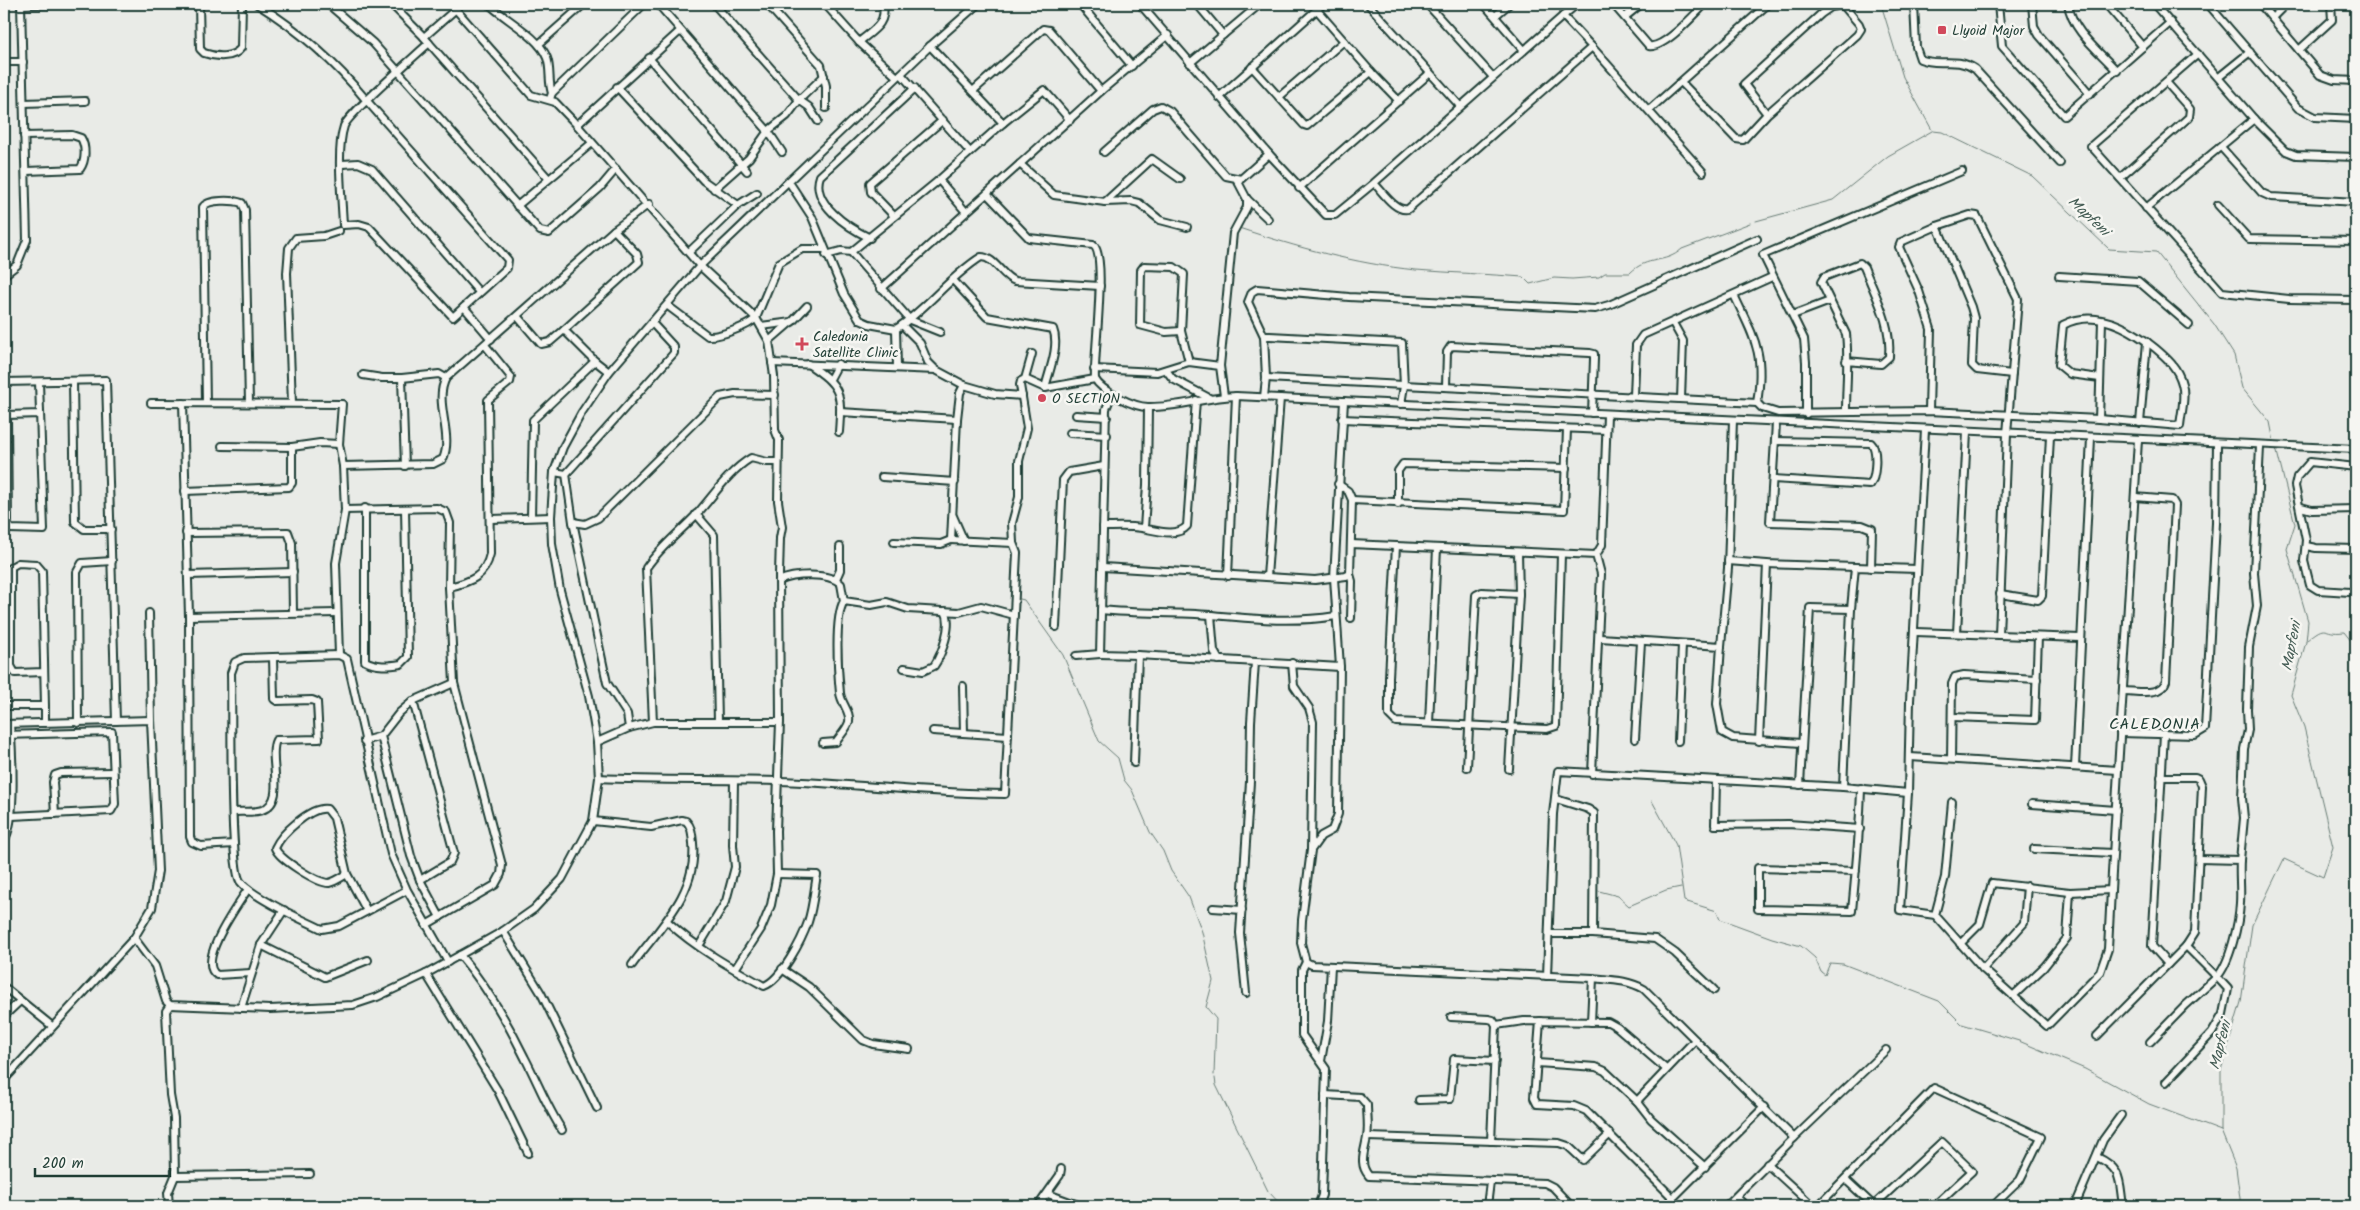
<svg xmlns="http://www.w3.org/2000/svg" width="2360" height="1210" viewBox="0 0 2360 1210" font-family="Kalam,sans-serif">
  <style>
    .lines { fill: none; stroke-linecap: round; stroke-linejoin: round }
    .stream { stroke: #687c75; stroke-width: 1 }
    .minor-casing { stroke: #1f3d34; stroke-width: 10 }
    .minor { stroke: #f6f6f2; stroke-width: 6 }
    .poi-dot { fill: #d1495b; stroke: #f6f6f2; stroke-width: 2 }
    .labels { text-anchor: middle; stroke-width: 5; stroke-linejoin: round; paint-order: stroke }
    .poi-label { font-size: 14px; fill: #1f3d34; stroke: #f6f6f2; text-anchor: start }
    .water-label { font-size: 15px; font-style: italic; fill: #445c54; stroke: #f6f6f2 }
    .quarter-label { font-size: 16px; letter-spacing: 1px; fill: #1f3d34; stroke: #f6f6f2 }
  </style>
  <rect width="100%" height="100%" fill="#e9ebe7"/>
  <filter id="ink" filterUnits="userSpaceOnUse"><feTurbulence type="fractalNoise" baseFrequency=".02" numOctaves="2"/><feDisplacementMap in="SourceGraphic" scale="10" xChannelSelector="R" yChannelSelector="G"/><feConvolveMatrix kernelMatrix="1 2 1 2 8 2 1 2 1" color-interpolation-filters="sRGB"/></filter>
  <g filter="url(#ink)">
    <g class="lines">
      <g class="stream">
        <polyline points="1881,4 1903,77 1932,130"/>
        <polyline points="1933,131 1942,132 2032,176 2109,249 2156,252 2214,324 2234,355 2242,388 2270,422 2274,442"/>
        <polyline points="1756,221 1833,200 1888,156 1932,131"/>
        <path d="M1239,228C1296,247 1356,264 1416,270C1452,273 1487,274 1523,277L1530,284L1554,278L1572,279L1599,277L1605,273H1630C1648,255 1664,265 1682,249L1750,223"/>
        <polyline points="1020,599 1024,600 1063,655 1099,741 1118,758 1124,780 1132,790 1150,832 1163,851 1171,871 1189,897 1202,932 1213,981 1206,1007 1216,1019 1214,1075"/>
        <path d="M2306,641C2329,621 2321,635 2344,632L2352,642H2356"/>
        <polyline points="1652,801 1676,845 1684,901 1717,911 1720,919 1772,938 1801,946 1815,958 1821,972 1825,975 1830,963 1843,964 1939,1001 1962,1024 2019,1041 2085,1069 2149,1104 2221,1131"/>
        <polyline points="1599,891 1618,896 1629,906 1666,890 1681,887"/>
        <polyline points="1215,1078 1216,1085 1268,1191 1282,1206"/>
        <polyline points="2241,1206 2236,1168 2221,1131 2221,1070 2241,1002 2252,925 2284,859 2323,877 2333,847 2304,727 2291,695 2306,642 2308,621 2287,549 2295,524 2276,448"/>
      </g>
      <defs>
        <g id="minor">
          <path d="M199,4L200,49L204,53C215,57 233,59 241,48L242,4"/>
          <path d="M257,4C299,30 336,63 367,101L508,260L507,268L453,317L369,227L359,224L343,225C342,199 336,150 344,126C349,113 414,57 429,43L424,37L456,9"/>
          <polyline points="328,4 373,43 540,231 549,233 600,188 616,169"/>
          <polyline points="391,4 424,37"/>
          <polyline points="451,4 531,95 555,102 577,125 700,266 756,318 769,341 774,376 775,430 779,440 778,501 782,527 780,538 779,574 780,722"/>
          <path d="M489,4C505,20 539,36 547,58C551,69 548,82 552,93"/>
          <polyline points="658,4 768,131 782,152"/>
          <polyline points="714,4 799,100 809,107 818,121"/>
          <polyline points="767,4 821,65 826,86 826,108"/>
          <polyline points="825,4 859,42 897,77"/>
          <polyline points="1080,4 1132,66"/>
          <path d="M1140,4L1269,154L1326,215H1335L1374,183L1563,16L1592,47L1408,209C1395,212 1382,191 1374,183"/>
          <polyline points="1197,4 1223,35 1260,4"/>
          <polyline points="1368,4 1460,106"/>
          <polyline points="1427,4 1493,77"/>
          <polyline points="1484,4 1524,50"/>
          <path d="M1613,4L1649,46C1664,49 1694,15 1705,4"/>
          <path d="M1914,4L1916,47L1920,59C1939,67 1955,56 1975,69L2060,163"/>
          <polyline points="1998,4 2002,46 2064,116 2171,22"/>
          <polyline points="2032,4 2034,26 2039,35 2090,94"/>
          <path d="M2068,4C2072,31 2099,51 2117,71"/>
          <polyline points="2106,4 2143,47"/>
          <polyline points="2154,4 2254,119 2286,151 2296,155 2356,157"/>
          <polyline points="2208,4 2298,108 2315,117 2356,119"/>
          <polyline points="2260,4 2320,75 2334,80 2356,81"/>
          <polyline points="21,5 56,4"/>
          <polyline points="1317,10 1371,72 1399,101"/>
          <polyline points="1495,16 1509,4"/>
          <polyline points="1563,16 1577,4"/>
          <polyline points="1625,17 1641,4"/>
          <polyline points="2272,18 2286,4"/>
          <path d="M859,42C873,30 887,24 883,4"/>
          <polyline points="429,43 548,178"/>
          <polyline points="539,44 584,4"/>
          <polyline points="1592,47 1703,172"/>
          <polyline points="2299,50 2332,20 2331,4"/>
          <polyline points="2198,54 2091,146 2222,292 2289,299 2356,300"/>
          <polyline points="649,58 747,171"/>
          <polyline points="4,62 23,62"/>
          <polyline points="1190,63 1223,35"/>
          <polyline points="1252,67 1304,125 1307,126 1371,72"/>
          <polyline points="901,74 970,152"/>
          <polyline points="2219,77 2250,52"/>
          <polyline points="1682,83 1736,139 1743,140 1767,114 1744,84 1821,14 1831,7 1843,5 1859,24 1861,29 1857,35 1767,114"/>
          <polyline points="617,87 704,181 738,205"/>
          <polyline points="974,90 1043,29 1049,30 1101,91"/>
          <polyline points="1219,97 1323,4"/>
          <polyline points="1279,97 1344,41"/>
          <polyline points="550,99 552,93 644,4"/>
          <polyline points="24,103 85,101"/>
          <polyline points="1649,110 1768,4"/>
          <polyline points="1003,123 1044,90 1070,120"/>
          <polyline points="577,125 680,31"/>
          <path d="M24,136L72,135L81,138C86,146 86,161 80,169L26,171"/>
          <polyline points="2221,147 2262,193 2271,197 2356,202"/>
          <polyline points="1104,152 1153,109 1161,106 1170,111 1226,176 1241,179 1269,154"/>
          <polyline points="342,164 358,163 372,169 479,292"/>
          <polyline points="1020,164 1054,195 1105,202 1152,159 1180,179"/>
          <polyline points="2120,178 2189,117 2190,109 2166,82"/>
          <polyline points="939,180 966,212"/>
          <path d="M789,182L812,217L844,294L860,320L869,324L896,329C927,309 949,277 981,257C995,257 1002,277 1015,281L1100,286"/>
          <polyline points="1299,188 1429,74"/>
          <polyline points="714,189 749,158 768,131 787,116 799,100 824,76"/>
          <path d="M987,194L1029,238L1093,245C1108,253 1093,357 1095,379C1101,391 1134,407 1148,407C1174,408 1208,397 1236,396L2356,449"/>
          <polyline points="1247,199 1268,219"/>
          <polyline points="1105,202 1131,201 1139,203 1160,220 1187,227"/>
          <polyline points="2218,205 2249,239 2356,241"/>
          <polyline points="517,206 592,143"/>
          <polyline points="2146,208 2254,119"/>
          <polyline points="894,216 871,192 870,183 943,120"/>
          <polyline points="1937,226 1970,215 1977,216 2018,299 2007,434 1999,635"/>
          <path d="M870,238C849,228 810,203 820,176L915,88"/>
          <polyline points="689,252 738,205 757,193"/>
          <polyline points="851,252 939,180 1003,123 930,46"/>
          <polyline points="826,255 841,251 851,252 910,320 940,332"/>
          <polyline points="4,275 17,265 27,240 21,4"/>
          <polyline points="2059,276 2138,281 2189,325"/>
          <path d="M953,280L987,317L1053,329C1060,346 1049,371 1045,388"/>
          <polyline points="881,289 1101,91 1168,35"/>
          <path d="M1734,295C1755,340 1765,352 1757,403"/>
          <path d="M668,306L708,336C719,337 749,326 756,318L779,263L802,249H824"/>
          <polyline points="464,307 491,339"/>
          <polyline points="1793,315 1830,301"/>
          <polyline points="517,316 541,344 550,342 564,330 639,262 637,254 614,230"/>
          <polyline points="1673,323 1683,341 1681,399"/>
          <polyline points="902,325 920,343 928,362 936,370"/>
          <polyline points="761,326 792,322 807,306"/>
          <polyline points="896,329 897,367"/>
          <polyline points="564,330 595,361 609,372"/>
          <polyline points="1181,331 1166,332 1140,325 1141,270 1144,266 1174,267 1184,274 1181,331 1189,362"/>
          <polyline points="1264,336 1248,302 1252,292 1257,289 1349,297 1595,309 1609,305 1757,239"/>
          <polyline points="769,341 791,322"/>
          <path d="M1846,361L1881,364L1889,357C1892,324 1876,297 1864,267L1860,263L1824,277L1821,282L1846,334C1849,359 1846,386 1846,411"/>
          <polyline points="772,363 936,370 964,385 995,394 1022,396"/>
          <path d="M808,364C841,386 842,392 839,432"/>
          <polyline points="1220,366 1233,233 1247,207 1247,199 1237,180"/>
          <polyline points="1094,369 1157,372 1189,362 1220,366 1224,396"/>
          <polyline points="1166,370 1173,379 1209,398"/>
          <polyline points="363,375 382,378 402,378 405,466"/>
          <polyline points="402,378 439,374 446,378"/>
          <path d="M1266,378L1757,403L1762,408L1778,413L1929,411L2099,419L2180,426C2181,414 2186,397 2182,384C2178,368 2167,358 2155,348C2130,328 2095,308 2063,325L2059,365L2070,374L2100,378"/>
          <polyline points="830,379 838,364"/>
          <polyline points="1025,379 1032,354"/>
          <polyline points="73,381 75,522 84,529 111,529"/>
          <polyline points="4,382 106,380 116,721"/>
          <polyline points="39,382 44,530 10,529 8,525 7,415 40,414"/>
          <polyline points="964,385 960,393 957,419 951,540 1013,543"/>
          <polyline points="1446,386 1447,352 1451,346 1590,353 1594,354 1594,359 1592,413"/>
          <polyline points="1112,394 1106,409 1100,654 1138,655"/>
          <polyline points="1634,396 1636,345 1643,335 1772,277"/>
          <polyline points="1264,397 1266,378 1264,336 1270,336 1402,343 1404,386 1401,404"/>
          <path d="M1344,401L1334,578L1340,667L1338,814L1332,830L1321,836L1311,850L1302,920L1301,943L1306,962L1312,965L1593,978C1611,980 1628,980 1644,989L1794,1138L1726,1206"/>
          <polyline points="151,403 342,404 339,444 343,466 345,510 336,563 339,655"/>
          <polyline points="183,403 189,616 337,613"/>
          <path d="M206,403L203,207C208,199 233,200 242,203L245,210L249,403"/>
          <polyline points="292,403 287,273 289,248 296,238 324,236 339,231"/>
          <polyline points="1929,411 1931,329 1919,291 1899,247 1901,242 1937,226 1971,307 1974,318 1972,365 1977,370 2012,374"/>
          <polyline points="840,412 957,419"/>
          <polyline points="1806,414 1806,362 1804,339 1763,255 1962,171"/>
          <polyline points="1076,415 1107,417"/>
          <polyline points="1342,419 1606,430"/>
          <polyline points="2099,419 2102,321"/>
          <polyline points="1776,423 1770,522 1862,525 1872,529 1871,568"/>
          <polyline points="2140,423 2147,342"/>
          <polyline points="1070,433 1107,435"/>
          <polyline points="222,446 292,447 320,443 339,444"/>
          <path d="M343,466L433,464L443,459C454,434 433,402 446,378L614,230L649,204"/>
          <polyline points="554,472 566,474 674,353 674,347 652,323"/>
          <polyline points="566,474 573,522 607,683 627,714 629,728"/>
          <polyline points="882,477 955,482"/>
          <path d="M1773,479L1870,485C1876,478 1878,449 1871,443L1775,441"/>
          <polyline points="185,491 289,487 292,483 292,447"/>
          <polyline points="1352,500 1564,510 1567,429"/>
          <polyline points="1398,504 1398,471 1403,464 1566,468"/>
          <polyline points="2301,507 2312,510 2356,509"/>
          <path d="M365,508V661C377,667 388,666 401,664L408,657L405,509"/>
          <polyline points="345,510 437,508 446,512 450,523 449,587 454,683 502,865 501,874 495,885 426,925"/>
          <polyline points="696,514 714,535 718,722"/>
          <polyline points="953,516 964,541"/>
          <polyline points="531,517 533,420 595,361"/>
          <polyline points="491,519 551,517"/>
          <polyline points="573,522 585,524 598,518 720,397 735,394 775,395"/>
          <path d="M1103,527C1115,527 1129,526 1142,528C1154,530 1177,538 1187,526L1196,400"/>
          <polyline points="1144,528 1147,485 1148,407"/>
          <polyline points="186,533 288,532 292,543 293,613"/>
          <polyline points="894,542 941,544 951,540"/>
          <polyline points="1351,544 1596,555 1601,574 1592,774"/>
          <polyline points="1396,546 1389,677 1389,715 1396,722 1547,729 1556,726 1561,554"/>
          <polyline points="2306,546 2316,548 2356,549"/>
          <polyline points="1596,555 1602,545 1607,415"/>
          <polyline points="1728,561 1767,564 1855,567"/>
          <polyline points="1103,567 1315,580 1346,576 1350,574 1352,500 1348,491 1338,484"/>
          <polyline points="1350,574 1352,581 1351,618"/>
          <polyline points="188,575 293,572"/>
          <polyline points="1228,576 1236,396"/>
          <polyline points="1267,577 1280,398"/>
          <polyline points="836,579 840,570 840,547"/>
          <path d="M779,581C794,574 829,572 841,584L844,601"/>
          <path d="M449,587C470,582 485,577 490,554L488,400L510,382L511,377L485,345"/>
          <polyline points="2350,592 2318,590 2310,585 2304,561 2306,540 2295,486 2297,477 2310,462 2356,467"/>
          <polyline points="2000,594 2038,600 2042,596 2050,436"/>
          <path d="M1101,610C1138,614 1174,612 1211,615C1255,619 1292,623 1336,616"/>
          <polyline points="149,613 151,720"/>
          <polyline points="1211,615 1214,651 1219,660"/>
          <polyline points="189,616 190,837 192,842 201,846 234,844"/>
          <polyline points="1056,627 1063,480 1069,472 1104,466"/>
          <polyline points="1916,632 2080,638"/>
          <polyline points="1957,633 1967,432"/>
          <polyline points="1600,638 1721,646 1717,704 1722,732 1733,738 1801,743"/>
          <polyline points="1721,646 1728,568 1733,420"/>
          <polyline points="1076,656 1100,654"/>
          <polyline points="1292,663 1294,686 1309,708 1313,722 1311,850"/>
          <path d="M904,668L923,671L934,666C942,654 953,624 945,611"/>
          <polyline points="44,672 15,673 11,666 11,567 18,563 36,564 42,571 45,706 45,723"/>
          <polyline points="963,686 964,733"/>
          <path d="M2123,691C2137,691 2161,697 2166,681L2175,505L2172,500L2135,497"/>
          <polyline points="413,701 454,853 450,862 420,880"/>
          <polyline points="4,706 45,706"/>
          <polyline points="1952,717 2035,720 2038,637"/>
          <path d="M653,722L646,568C660,547 680,532 697,514C714,495 729,471 751,458L767,462H778"/>
          <polyline points="78,723 77,572 82,563 112,561"/>
          <polyline points="1429,723 1437,548"/>
          <polyline points="4,724 151,720 158,871 152,908 134,938 4,1080"/>
          <polyline points="933,731 1008,736"/>
          <polyline points="2120,733 2195,735 2205,729 2216,523 2217,444"/>
          <polyline points="2164,734 2152,946 2168,964"/>
          <polyline points="4,735 112,732 115,804 111,811 12,816"/>
          <polyline points="381,736 411,856 420,880 440,917"/>
          <polyline points="1635,739 1641,642"/>
          <polyline points="364,741 381,736 399,713 413,701 454,683"/>
          <polyline points="1678,741 1682,644"/>
          <polyline points="1759,741 1767,564"/>
          <polyline points="597,742 629,728 653,722 780,722 776,831 777,874 771,905 761,929 735,969"/>
          <path d="M823,743L836,742C840,736 847,729 849,722C851,712 841,703 840,693C838,673 834,617 844,601L871,605L887,602L908,609L959,612L981,606L1014,615"/>
          <polyline points="1910,757 2118,770 2138,440"/>
          <polyline points="1951,759 1952,684 1955,677 1964,675 2037,679"/>
          <polyline points="1134,763 1138,655 1340,667"/>
          <polyline points="1467,767 1476,595 1482,592 1519,594"/>
          <polyline points="2075,767 2091,438"/>
          <polyline points="1509,769 1519,594 1518,552"/>
          <path d="M599,778C660,781 717,779 778,781C853,783 929,794 1005,794L1017,553L1013,543L1012,523L1019,497V461L1027,428L1020,385L1021,381L1025,379L1045,388L1095,379"/>
          <polyline points="1716,781 1715,825 1788,824 1860,829"/>
          <polyline points="1800,785 1810,608 1851,609"/>
          <polyline points="1843,787 1851,609 1855,567 1917,569"/>
          <polyline points="1908,793 1900,910 1935,915 1983,969 2047,1026 2100,972 2108,949 2111,890"/>
          <polyline points="1556,799 1588,809 1594,813 1593,934"/>
          <polyline points="2032,804 2116,810"/>
          <path d="M234,812C242,811 254,813 262,810C288,801 267,758 276,740L319,739L317,702L312,700L277,701L274,699L273,658"/>
          <polyline points="55,814 53,782 55,775 61,773 112,772"/>
          <path d="M593,821L651,827L682,820L686,821C692,827 692,834 693,843C698,893 659,928 632,965"/>
          <path d="M4,840C17,824 12,747 10,724"/>
          <polyline points="2034,849 2112,853"/>
          <polyline points="2240,860 2244,818 2242,798 2244,749 2248,730 2247,709 2249,647 2257,606 2254,573 2260,446"/>
          <path d="M1856,871L1758,868V909L1852,911C1856,870 1860,829 1861,788"/>
          <path d="M347,874C342,877 335,882 329,883C317,883 279,859 275,848C281,834 311,806 327,809L334,818L347,874L367,911"/>
          <path d="M248,889C239,903 195,963 217,975L251,973"/>
          <path d="M407,890L339,926L322,929C303,920 251,897 240,881C229,864 232,704 231,673L235,662L244,658L339,655L347,659L391,854L407,890L448,962"/>
          <polyline points="1213,908 1242,910"/>
          <polyline points="1935,915 1945,877 1952,802"/>
          <path d="M668,922C696,948 730,967 764,986C781,980 802,940 808,922C813,907 814,891 817,875L777,874"/>
          <polyline points="503,931 541,993 597,1108"/>
          <polyline points="1550,934 1593,934 1655,939 1675,953 1714,990"/>
          <polyline points="134,938 155,966 166,1001 170,1005 270,1009 353,1005 377,997 426,974 503,931 534,909 562,879 593,821 599,778 597,742 589,696 560,590 552,544 551,517 554,472 563,447 582,412 609,372 700,266 930,46 978,4"/>
          <polyline points="1960,944 1980,924 1992,883 2070,892 2111,890 2118,770"/>
          <polyline points="261,945 325,977 368,960"/>
          <polyline points="699,946 726,901 735,867 733,845 734,781"/>
          <path d="M460,955C487,987 507,1021 525,1058C538,1083 547,1107 562,1130"/>
          <polyline points="1306,962 1302,970 1302,1035 1326,1069 1322,1195 1318,1206"/>
          <polyline points="782,969 809,987 863,1040 873,1044 909,1049"/>
          <polyline points="1983,969 2024,923 2027,886"/>
          <polyline points="426,974 498,1091 528,1153"/>
          <polyline points="1547,976 1553,814 1558,771 1843,787 1908,793 1910,701 1925,430"/>
          <polyline points="4,987 52,1026"/>
          <polyline points="1246,993 1240,933 1250,782 1251,722 1255,662"/>
          <polyline points="2013,996 2044,967 2067,938 2070,892"/>
          <polyline points="241,1008 261,945 284,910"/>
          <polyline points="4,1016 20,1001"/>
          <polyline points="1451,1017 1489,1019 1493,1020 1496,1025 1524,1021 1608,1022 1617,1027 1666,1069"/>
          <polyline points="1540,1021 1534,1098 1537,1104 1574,1106 1586,1111 1673,1198"/>
          <polyline points="1591,1022 1593,978"/>
          <polyline points="2097,1036 2186,946 2195,932 2202,786 2199,779 2195,777 2161,777"/>
          <polyline points="1695,1040 1637,1101 1651,1119 1705,1167"/>
          <polyline points="2150,1042 2186,1005 2217,977 2186,946"/>
          <polyline points="1321,1061 1328,1021 1331,966"/>
          <polyline points="1537,1063 1596,1067 1605,1071 1637,1101"/>
          <path d="M2166,1082L2212,1033L2223,1014L2228,989L2217,977C2230,963 2239,923 2240,903C2241,889 2239,875 2240,860L2199,859"/>
          <path d="M1325,1095L1360,1097L1367,1105C1367,1115 1369,1127 1367,1137C1365,1151 1358,1164 1369,1176L1545,1183L1553,1187L1571,1206"/>
          <polyline points="1419,1100 1450,1099 1454,1059 1495,1061"/>
          <polyline points="1368,1137 1559,1143 1568,1146 1583,1160 1610,1134"/>
          <polyline points="1794,1138 1886,1050"/>
          <polyline points="1491,1141 1496,1025"/>
          <path d="M2097,1157C2123,1169 2119,1181 2123,1206"/>
          <polyline points="1767,1164 1813,1206"/>
          <polyline points="175,1176 310,1174"/>
          <polyline points="1845,1179 1874,1206"/>
          <polyline points="1048,1194 1081,1206"/>
          <polyline points="1736,1197 1746,1206"/>
          <polyline points="169,1206 168,1193 175,1176 174,1118 170,1095 166,1011 170,1005"/>
          <polyline points="1038,1206 1060,1175 1061,1169"/>
          <polyline points="1487,1206 1490,1182"/>
          <polyline points="1665,1206 1764,1107"/>
          <polyline points="1818,1206 1934,1088 2041,1137 2020,1180 1993,1206"/>
          <polyline points="1873,1206 1942,1142 1972,1171 1934,1206"/>
          <polyline points="2075,1206 2103,1140 2121,1115"/>
        </g>
      </defs>
      <use href="#minor" class="minor-casing"/>
      <use href="#minor" class="minor"/>
    </g>
  </g>
  <g class="poi-dot">
    <rect x="1937" y="25" width="10" height="10" rx="2.5"/>
    <path d="M799.5 336.5h5v5h5v5h-5v5h-5v-5h-5v-5h5z"/>
    <circle cx="1042" cy="398" r="5"/>
  </g>
  <g class="labels">
    <g class="poi-label">
      <text x="1952" y="35">Llyoid Major</text>
      <text x="813" y="341">Caledonia<tspan x="813" dy="16">Satellite Clinic</tspan></text>
      <text x="1052" y="403">O SECTION</text>
    </g>
    <g class="water-label">
      <text transform="translate(2089 216) rotate(43)" y="5">Mapfeni</text>
      <text transform="translate(2291 646) rotate(-79)" y="5">Mapfeni</text>
      <text transform="translate(2220 1045) rotate(-76)" y="5">Mapfeni</text>
    </g>
    <g class="quarter-label">
      <text x="2155" y="729">CALEDONIA</text>
    </g>
  </g>
  <rect width="2360" height="1210" fill="none" stroke="#f6f6f2" stroke-width="20"/>
  <rect x="10" y="10" width="2340" height="1190" fill="none" stroke="#1f3d34" stroke-width="2" filter="url(#ink)"/>
  <path d="M35 1168v8h135v-8" fill="none" stroke="#1f3d34" stroke-width="2.5"/>
  <text x="42" y="1168" font-size="15" fill="#1f3d34" stroke="#f6f6f2" stroke-width="4" paint-order="stroke">200 m</text>
</svg>
